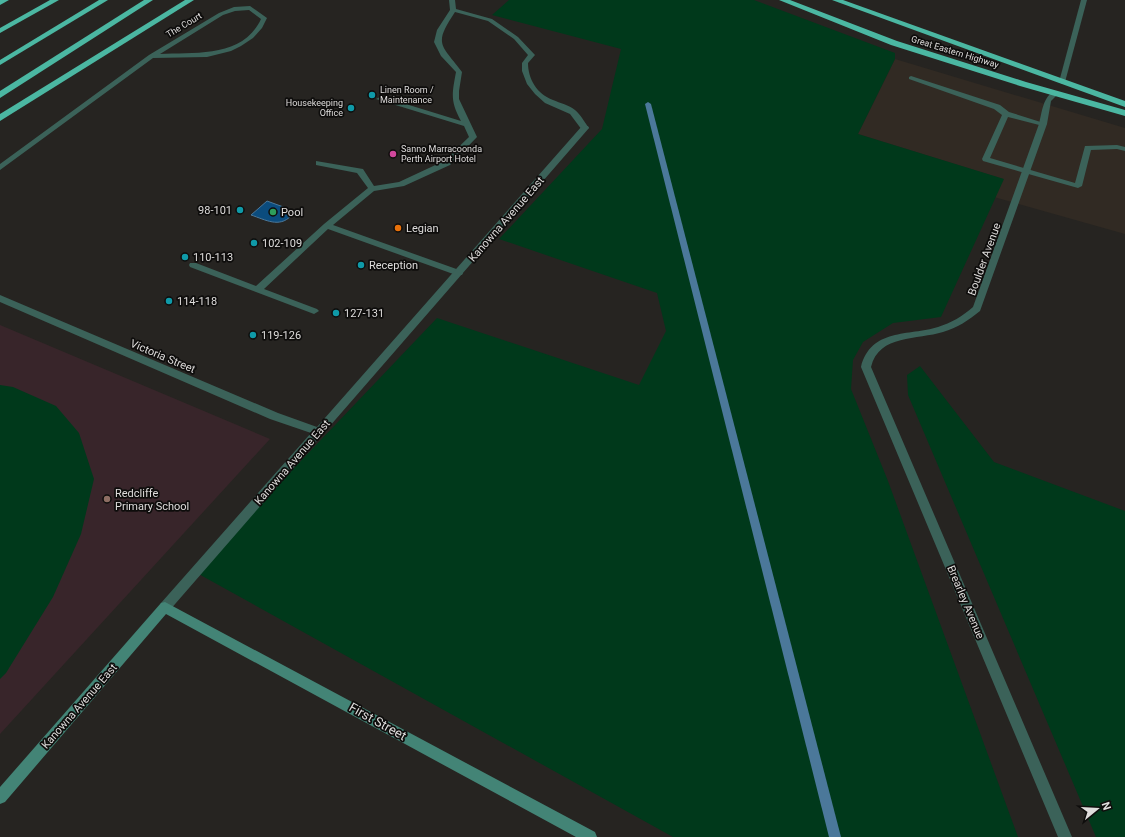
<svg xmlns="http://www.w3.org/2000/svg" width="1125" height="837" viewBox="0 0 1125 837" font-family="Roboto,sans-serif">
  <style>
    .built { fill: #312a23 }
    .education { fill: #38252a }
    .green { fill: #00391b }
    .water { fill: #0b4c7e; stroke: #4b789a }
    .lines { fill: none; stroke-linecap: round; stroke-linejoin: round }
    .stream { fill: #4b789a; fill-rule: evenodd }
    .lane { fill: #3b6259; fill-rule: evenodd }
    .street { fill: #3b6259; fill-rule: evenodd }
    .secondary { fill: #438476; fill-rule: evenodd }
    .highway { fill: #4bb7a2; fill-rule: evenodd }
    .culture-dot { fill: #0f9aa8; stroke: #0e0d0c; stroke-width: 1.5 }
    .hotel-dot { fill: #d1479c; stroke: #0e0d0c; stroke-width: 1.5 }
    .leisure-dot { fill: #2e9e5b; stroke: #0e0d0c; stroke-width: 1.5 }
    .food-dot { fill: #e8710a; stroke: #0e0d0c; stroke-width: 1.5 }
    .education-dot { fill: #8d6e63; stroke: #0e0d0c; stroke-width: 1.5 }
    .labels { text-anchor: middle; stroke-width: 3.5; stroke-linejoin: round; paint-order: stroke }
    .far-street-label { font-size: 9px; fill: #dfdddc; stroke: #0e0d0c }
    .far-poi-label { font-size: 9px; fill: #dfdddc; stroke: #0e0d0c; text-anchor: start }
    .poi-label { font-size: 11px; fill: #dfdddc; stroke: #0e0d0c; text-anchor: start }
    .street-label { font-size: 11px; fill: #dfdddc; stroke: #0e0d0c }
    .near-street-label { font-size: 13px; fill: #dfdddc; stroke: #0e0d0c }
  </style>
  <rect width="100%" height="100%" fill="#262421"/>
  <polygon class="built" points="895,59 1125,128 1125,234 994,197 1003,179 858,134"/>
  <polygon class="education" points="0,325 270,439 0,734"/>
  <g class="green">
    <polygon points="509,0 754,0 895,53 895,59 858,134 1004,179 941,317 893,323 863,342 853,360 851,389 888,481 1018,837 673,837 195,572 437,318 639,385 666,331 657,293 499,239 602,129 621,49 492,15"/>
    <polygon points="920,366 994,462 1125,511 1125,837 1096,837 908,395 907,375"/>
    <polygon points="0,385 13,387 56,406 79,433 94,479 81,534 53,597 6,673 0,679"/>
  </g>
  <path class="water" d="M267,201L289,209L291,216C279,228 266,220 251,215Z"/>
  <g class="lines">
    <polygon class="stream" points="648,102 651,104 841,837 829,837 645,104"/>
    <g class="lane">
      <path d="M449,0H455L456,9L492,19L518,37L535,55L528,63C528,79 537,94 553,100C560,103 569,105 575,110C581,115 585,123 589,128L585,130H582L570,114L545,103L535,94L527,84L522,71V63L528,55L514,39L488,21L455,12C433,45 441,44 462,72L459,91V99L477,137L450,165L404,186L374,191L333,225L462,271L463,273L462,275H456L328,229L264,289L317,309L319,311L314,314L190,267L189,265L190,263H196L256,286L324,224L368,188L357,173L316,165V161L363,169L374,186L399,182L444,161L469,137L464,126L376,99L380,97H383L461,121C450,101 452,94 456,72L441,56L434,42L437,30L450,10Z"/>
      <polygon points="911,76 1000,105 1009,112 1047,124 1043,126 1008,117 990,158 1075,183 1085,146 1117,145 1125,147 1125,151 1117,149 1091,150 1082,186 1078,188 983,161 982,159 1002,115 994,109 909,79 909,77"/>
    </g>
    <g class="street">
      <polygon points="1081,0 1087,0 1065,82 1062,84 1059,82"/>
      <path d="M250,6L267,18L262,28L253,38L241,46L231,51L207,57L153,58L0,170V164L149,55L219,13L234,7ZM249,10L261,19C243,58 195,52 160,54L223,15L235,11Z"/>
      <path d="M1055,91L1059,93L1051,101L1047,124L980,311C969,320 957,328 943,332C918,340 879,334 871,367L1072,837H1058L861,367C871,328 909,336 938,327C951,323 963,316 973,307L1039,124C1042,112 1043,96 1055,91Z"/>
      <polygon points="582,126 588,126 589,128 169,611 165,612 161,611 159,607 161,603 311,433 270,419 0,302 0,295 278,413 317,427"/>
    </g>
    <polygon class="secondary" points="165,602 595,832 597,837 576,837 166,614 5,802 0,804 0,787 161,603"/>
    <g class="highway">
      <polygon points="0,0 9,0 0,5"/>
      <polygon points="50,0 59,0 0,33 0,28"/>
      <polygon points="99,0 108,0 0,65 0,60"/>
      <polygon points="144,0 153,0 0,98 0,91"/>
      <polygon points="185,0 194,0 0,121 0,114"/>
      <polygon points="779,0 790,0 897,41 1026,82 1125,110 1125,116 1020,86 891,45"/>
      <polygon points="832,0 843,0 1125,101 1125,107"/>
    </g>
  </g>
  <g class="culture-dot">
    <circle cx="372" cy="95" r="4"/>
    <circle cx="351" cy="108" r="4"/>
    <circle cx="240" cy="210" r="4"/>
    <circle cx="254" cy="243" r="4"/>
    <circle cx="185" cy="257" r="4"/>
    <circle cx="361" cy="265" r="4"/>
    <circle cx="169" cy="301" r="4"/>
    <circle cx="336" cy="313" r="4"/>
    <circle cx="253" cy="335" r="4"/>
  </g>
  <circle class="hotel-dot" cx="393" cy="154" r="4"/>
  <circle class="leisure-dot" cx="273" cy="212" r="4"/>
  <circle class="food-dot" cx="398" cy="228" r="4"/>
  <circle class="education-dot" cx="107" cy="499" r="4"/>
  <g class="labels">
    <g class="far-street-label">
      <text transform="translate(184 25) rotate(-31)" y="3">The Court</text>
      <text transform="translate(955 52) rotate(17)" y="3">Great Eastern Highway</text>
    </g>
    <g class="far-poi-label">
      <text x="380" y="93">Linen Room /<tspan x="380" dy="10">Maintenance</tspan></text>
      <text x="343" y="106" text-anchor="end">Housekeeping<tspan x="343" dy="10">Office</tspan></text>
      <text x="401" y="152">Sanno Marracoonda<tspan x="401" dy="10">Perth Airport Hotel</tspan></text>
    </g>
    <g class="poi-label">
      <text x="232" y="214" text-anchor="end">98-101</text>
      <text x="281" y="216">Pool</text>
      <text x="406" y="232">Legian</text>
      <text x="262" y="247">102-109</text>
      <text x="193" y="261">110-113</text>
      <text x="369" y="269">Reception</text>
      <text x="177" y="305">114-118</text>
      <text x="344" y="317">127-131</text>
      <text x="261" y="339">119-126</text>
      <text x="115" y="497">Redcliffe<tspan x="115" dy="13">Primary School</tspan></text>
    </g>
    <g class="street-label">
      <text transform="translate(506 219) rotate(-49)" y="4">Kanowna Avenue East</text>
      <text transform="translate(984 259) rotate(-70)" y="4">Boulder Avenue</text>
      <text transform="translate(163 356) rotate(23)" y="4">Victoria Street</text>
      <text transform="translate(292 462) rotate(-49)" y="4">Kanowna Avenue East</text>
      <text transform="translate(966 602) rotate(67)" y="4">Brearley Avenue</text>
      <text transform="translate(79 706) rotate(-49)" y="4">Kanowna Avenue East</text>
    </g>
    <g class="near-street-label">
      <text transform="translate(378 721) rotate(29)" y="5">First Street</text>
    </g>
  </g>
  <g transform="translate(1097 809) rotate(72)" stroke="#0e0d0c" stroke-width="3" paint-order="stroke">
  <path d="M0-3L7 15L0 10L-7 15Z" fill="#dfdddc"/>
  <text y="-6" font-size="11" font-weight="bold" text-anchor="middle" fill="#dfdddc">N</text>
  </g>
</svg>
